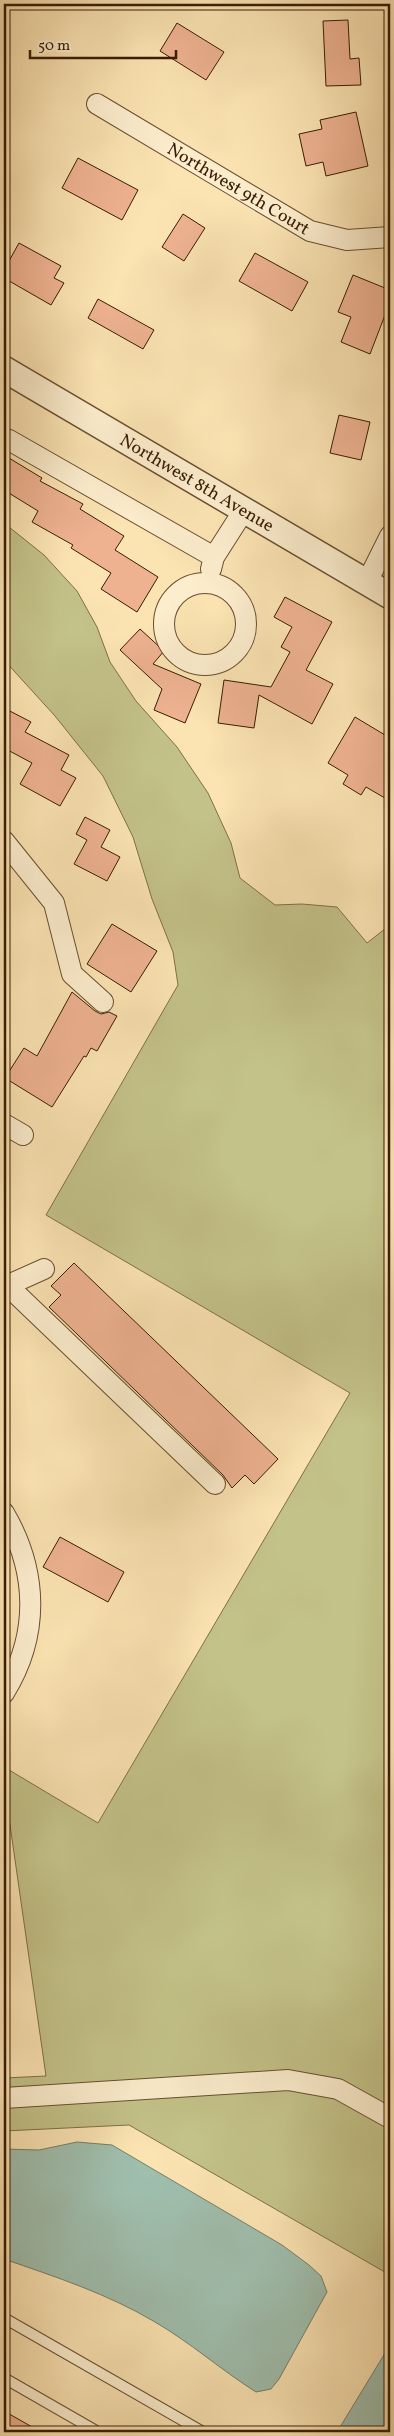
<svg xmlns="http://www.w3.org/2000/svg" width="394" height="2436" viewBox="0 0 394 2436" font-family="Vollkorn,serif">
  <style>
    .green { fill: #c3c288; stroke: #7e7046 }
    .water { fill: #9fbead; stroke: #767e69 }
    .building { fill: #eeb291; stroke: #381d04 }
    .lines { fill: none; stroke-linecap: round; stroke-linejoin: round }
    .service-casing { stroke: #694e30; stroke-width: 12 }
    .minor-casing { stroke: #694e30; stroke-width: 22 }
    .tertiary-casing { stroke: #694e30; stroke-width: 28 }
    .service { stroke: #fcedcd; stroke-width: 10 }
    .minor { stroke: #fcedcd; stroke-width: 20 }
    .tertiary { stroke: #fcedcd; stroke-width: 25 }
    .labels { text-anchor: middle; stroke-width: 4; stroke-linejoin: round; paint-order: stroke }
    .street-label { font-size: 18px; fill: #381d04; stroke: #fcedcd }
  </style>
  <rect width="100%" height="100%" fill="#fbe3b2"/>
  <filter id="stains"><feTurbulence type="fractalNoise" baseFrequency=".004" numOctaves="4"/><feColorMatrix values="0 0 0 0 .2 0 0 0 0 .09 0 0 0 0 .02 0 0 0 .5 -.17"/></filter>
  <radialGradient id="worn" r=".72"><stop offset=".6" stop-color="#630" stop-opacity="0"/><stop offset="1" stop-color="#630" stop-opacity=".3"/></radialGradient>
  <polygon class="green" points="4,523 44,555 77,591 97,627 110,662 136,701 177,747 208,793 231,843 240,878 275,905 302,904 337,907 367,943 390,925 390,2275 129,2125 4,2131 4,2078 46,2076 4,1783 4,1767 98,1823 350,1393 46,1215 178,985 173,952 152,899 133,837 103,776 55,716 4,660"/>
  <g class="water">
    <path d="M77,2142L112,2145L282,2245L309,2265L321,2276L327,2292L279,2379L271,2389L256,2392C221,2370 191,2343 155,2322C108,2294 56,2277 4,2259V2149L39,2150Z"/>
    <polygon points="390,2344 390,2432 337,2432 390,2345"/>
  </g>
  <g class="building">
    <polygon points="348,20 350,59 359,58 361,85 326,86 323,21"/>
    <polygon points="177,23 224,52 206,80 160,51"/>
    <polygon points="356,112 368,166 326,176 323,162 306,166 299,134 322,129 320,120"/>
    <polygon points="78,158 138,190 122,220 62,188"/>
    <polygon points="183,214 205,228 184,261 162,247"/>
    <polygon points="19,243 61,266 54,278 64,283 51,305 4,278 4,270"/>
    <polygon points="255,253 308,282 292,311 239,281"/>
    <polygon points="353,275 390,290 390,302 370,354 341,342 351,317 338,312"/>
    <polygon points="98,299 154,330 143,349 88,318"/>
    <polygon points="339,415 370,422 361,460 330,453"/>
    <polygon points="4,455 42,478 40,481 83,504 80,509 124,536 115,550 158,577 137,612 101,589 111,573 71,548 73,545 32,522 38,511 4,490"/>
    <polygon points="285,597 332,622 306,670 333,684 312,724 259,695 254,728 218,723 224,680 271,687 290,652 281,647 292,627 274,617"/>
    <polygon points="140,629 164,651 153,664 201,684 185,723 154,710 162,689 120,650"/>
    <polygon points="4,708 31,722 25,732 69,755 61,770 76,778 60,806 20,784 32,763 4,748"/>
    <polygon points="355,717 390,738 390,801 366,787 361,795 343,784 348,775 328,763"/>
    <polygon points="85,817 110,830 101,847 120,857 107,881 74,864 87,840 76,834"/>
    <polygon points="112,924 157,951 131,992 87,964"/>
    <polygon points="72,992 95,1011 101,1014 109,1012 117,1016 97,1051 91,1048 86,1057 84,1056 52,1107 5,1078 24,1048 37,1056"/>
    <polygon points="74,1263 278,1459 254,1484 245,1475 232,1488 223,1475 49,1307 61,1295 51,1286"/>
    <polygon points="60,1537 124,1572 108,1602 43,1567"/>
    <polygon points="4,2411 41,2432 4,2432"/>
  </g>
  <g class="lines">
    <defs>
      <g id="service">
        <polyline points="4,2318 203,2432"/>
        <polyline points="4,2378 98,2432"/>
      </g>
      <g id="minor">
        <path id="s1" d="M97,104L310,231L347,240L390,237"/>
        <polyline points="9,440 214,557"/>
        <polyline points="211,569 214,557 244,510"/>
        <polyline points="367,582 390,536"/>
        <circle cx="205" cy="624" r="41"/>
        <polyline points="4,841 54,903 72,974 103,1002"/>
        <polyline points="4,1124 23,1135"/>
        <polyline points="8,1286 215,1484"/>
        <polyline points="4,1287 44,1269"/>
        <path d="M4,1513C38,1571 40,1635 4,1693"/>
        <polyline points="4,2098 288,2080 338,2089 390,2118"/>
      </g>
      <g id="tertiary">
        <path id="s2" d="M4,369L390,596"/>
      </g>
    </defs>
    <use href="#service" class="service-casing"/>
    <use href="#minor" class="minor-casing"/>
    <use href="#tertiary" class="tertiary-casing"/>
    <use href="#service" class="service"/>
    <use href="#minor" class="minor"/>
    <use href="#tertiary" class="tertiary"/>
  </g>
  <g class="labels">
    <g class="street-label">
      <text dy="6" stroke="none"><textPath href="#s1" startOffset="165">Northwest 9th Court</textPath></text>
      <text dy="6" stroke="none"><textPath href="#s2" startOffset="224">Northwest 8th Avenue</textPath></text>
    </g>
  </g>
  <rect width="394" height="2436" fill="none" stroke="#fbe3b2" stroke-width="20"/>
  <rect x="5" y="5" width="384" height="2426" fill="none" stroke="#381d04" stroke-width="2.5"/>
  <rect x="10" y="10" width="374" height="2416" fill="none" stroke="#381d04"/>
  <path d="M30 50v8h146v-8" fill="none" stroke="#381d04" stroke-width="2.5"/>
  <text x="38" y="50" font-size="15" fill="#381d04" stroke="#fcedcd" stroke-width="4" paint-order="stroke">50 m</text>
  <rect width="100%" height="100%" filter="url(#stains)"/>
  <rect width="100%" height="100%" fill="url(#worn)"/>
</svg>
